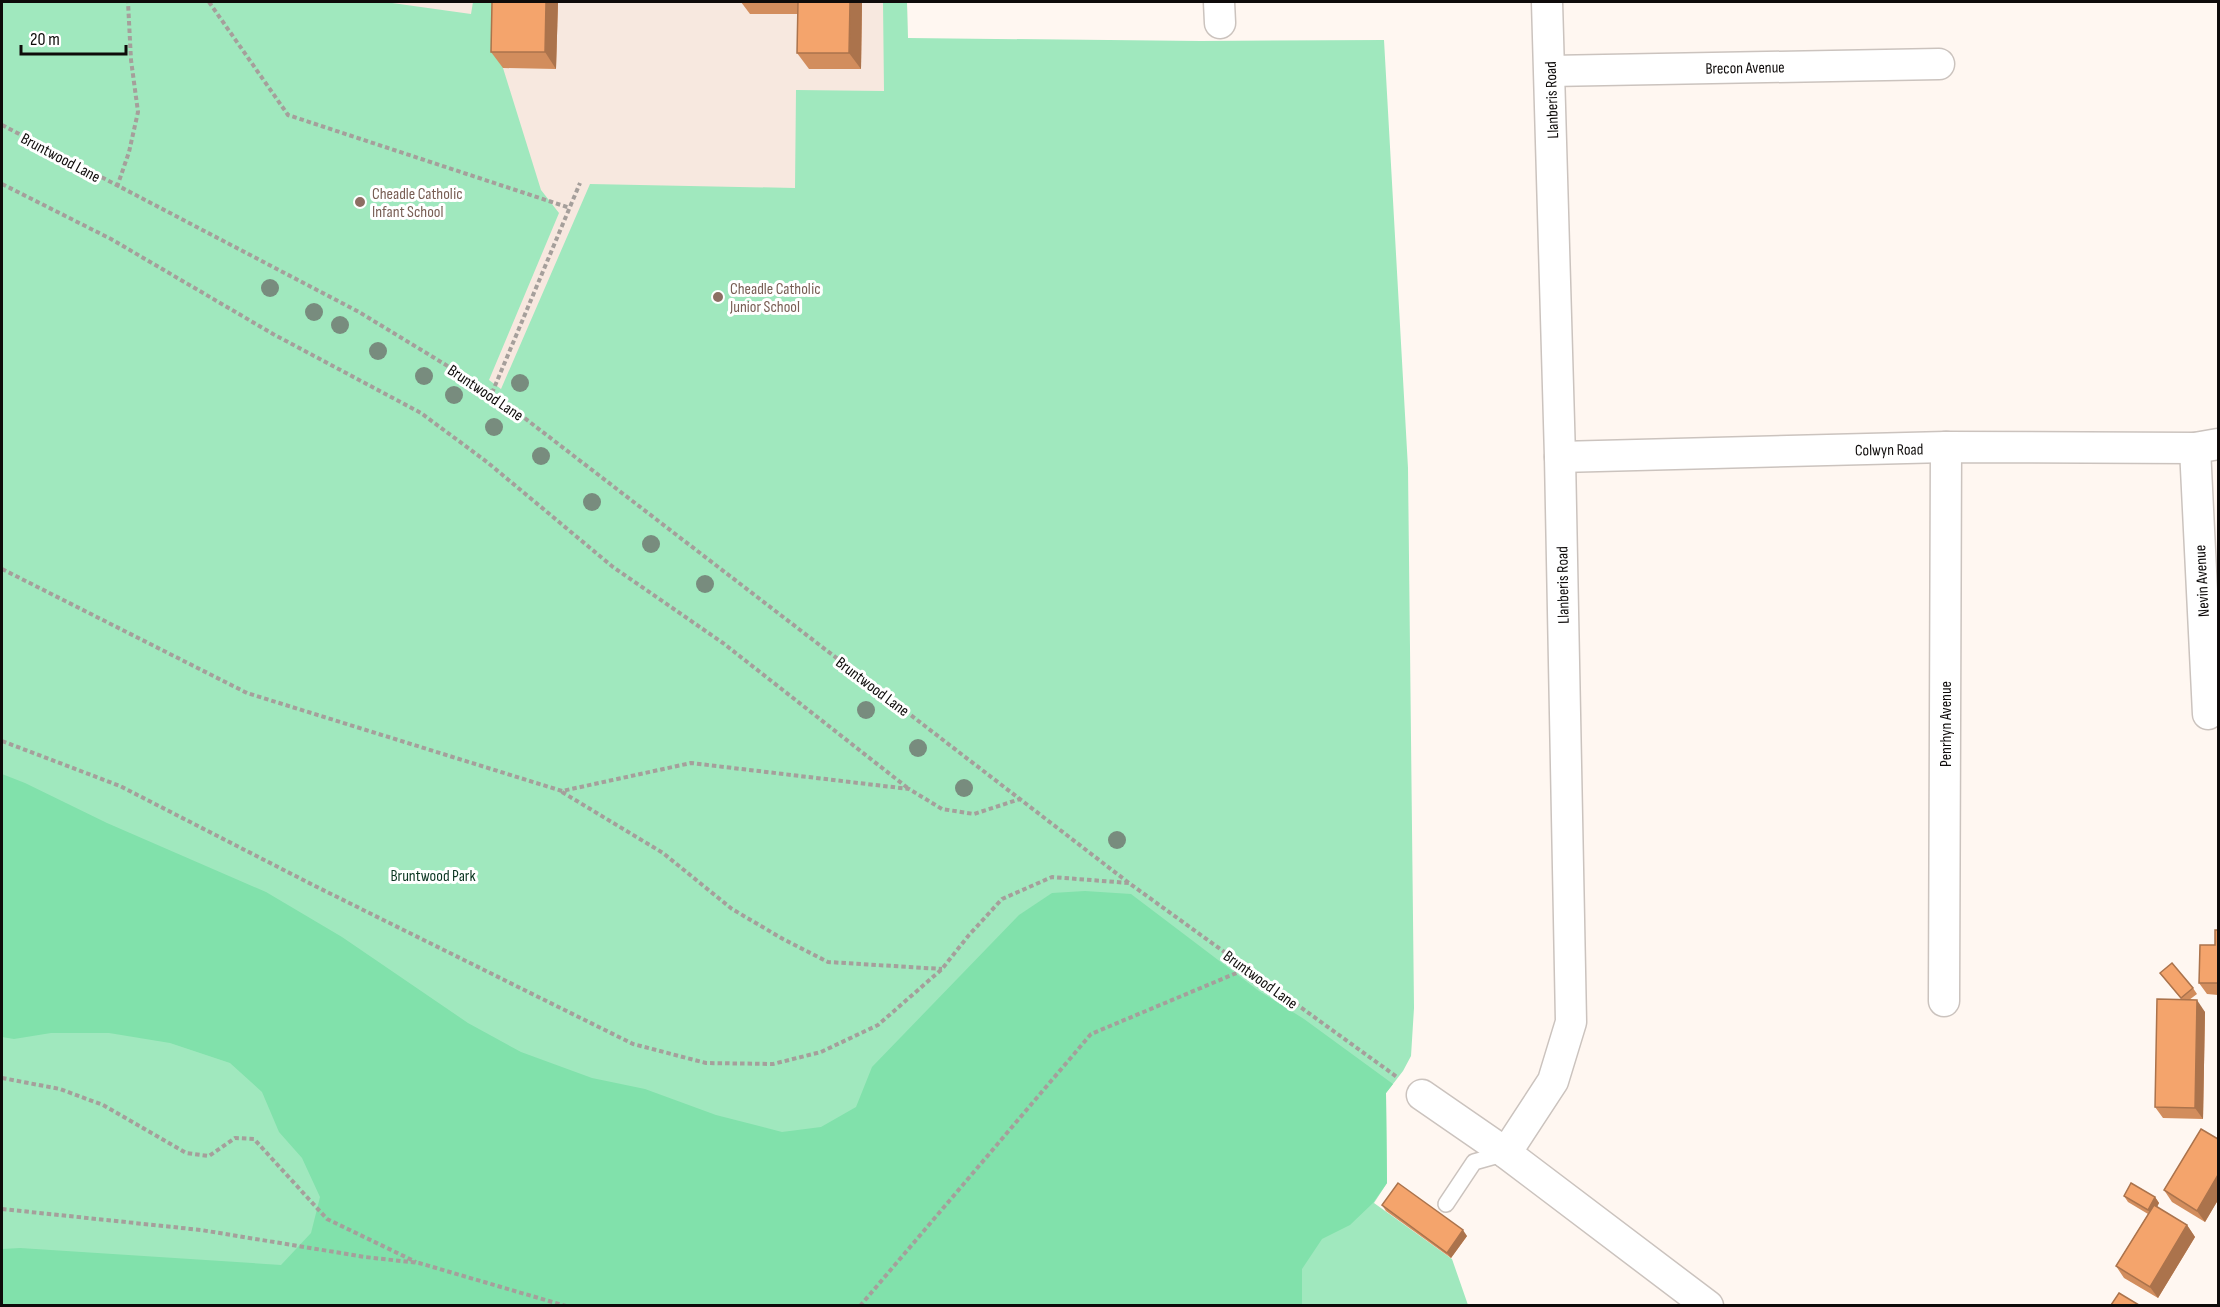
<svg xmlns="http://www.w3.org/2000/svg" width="2220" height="1307" viewBox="0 0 2220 1307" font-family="'Sofia Sans Condensed',sans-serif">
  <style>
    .built { fill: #f7e8df }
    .green { fill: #a0e8be }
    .forest { fill: #81e1ab }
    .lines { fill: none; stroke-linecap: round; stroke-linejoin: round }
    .lane-casing { stroke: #cbc3be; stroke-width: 18 }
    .street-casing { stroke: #cbc3be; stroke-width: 33 }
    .path { stroke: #a59f9b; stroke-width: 4; stroke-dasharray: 4.5 3; stroke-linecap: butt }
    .lane { stroke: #fff; stroke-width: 15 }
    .street { stroke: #fff; stroke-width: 30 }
    .tree { fill: #788c7e }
    .wall { fill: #d28d5d }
    .shaded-wall { fill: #ab734c }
    .building { fill: #f4a46c; stroke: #ab734c; stroke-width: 1.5 }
    .education-dot { fill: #8d6e63; stroke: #fff; stroke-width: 2 }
    .labels { text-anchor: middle; stroke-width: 6; stroke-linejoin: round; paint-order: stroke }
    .street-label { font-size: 16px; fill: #0e0b0a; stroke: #fff }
    .education-label { font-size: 16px; fill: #785e54; stroke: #fff; text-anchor: start }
    .park-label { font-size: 16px; fill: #0a3520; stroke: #fff }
  </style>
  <rect width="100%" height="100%" fill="#fff7f1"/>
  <polygon class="built" points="179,2 907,2 919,699 489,381"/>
  <polygon class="green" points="2,2 385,2 471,14 473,2 505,2 503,68 541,190 559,213 489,380 501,389 590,184 795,188 796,90 884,91 883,2 907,2 908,38 1201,41 1384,40 1408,468 1414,1008 1411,1056 1403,1071 1386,1093 1387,1183 1374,1203 1452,1259 1468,1305 2,1306"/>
  <polygon class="forest" points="2,774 25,783 107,823 266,892 342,937 468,1023 521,1052 592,1078 645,1089 716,1115 782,1132 821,1127 856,1107 872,1067 1019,915 1052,893 1085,891 1131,894 1259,991 1304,1019 1393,1084 1386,1093 1387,1183 1373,1203 1350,1225 1322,1239 1302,1269 1302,1305 2,1305 2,1249 20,1248 281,1265 311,1233 320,1197 302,1158 279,1132 262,1092 230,1063 170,1043 109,1033 51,1033 14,1039 2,1037"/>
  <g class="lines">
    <defs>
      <polyline id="lane" points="1446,1204 1474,1162 1506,1153"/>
      <g id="street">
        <polyline points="1219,2 1220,23"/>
        <polyline points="1550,71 1939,64"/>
        <polyline points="2195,448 2208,714"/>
        <polyline points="1560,457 1946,447 2195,448 2218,444"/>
        <polyline points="1944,1001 1946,447"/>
        <polyline points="1422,1095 1506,1153 1708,1306"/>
        <polyline points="1506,1153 1553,1081 1571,1022 1560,457 1547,2"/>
      </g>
    </defs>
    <use href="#lane" class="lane-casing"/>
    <use href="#street" class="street-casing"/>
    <g class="path">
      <polyline points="209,2 288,115 570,208"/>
      <polyline points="2,125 359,312 492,393 1129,883 1397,1077"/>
      <polyline points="2,184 111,239 273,334 421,413 487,462 613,567 723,643 909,789"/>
      <polyline points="117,187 129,152 138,112 131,60 128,2"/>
      <polyline points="492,393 580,183"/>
      <polyline points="2,569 247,693 562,791 691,763 909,789 942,809 974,814 1020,799"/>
      <polyline points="2,741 120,786 315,886 633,1044 706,1063 773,1064 821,1052 878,1025 942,969 969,935 1002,899 1052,877 1129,883"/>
      <polyline points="562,792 663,853 732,909 783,939 828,962 942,969"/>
      <polyline points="2,1078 60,1089 103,1105 186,1153 209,1156 235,1138 254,1139 327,1219 416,1262"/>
      <polyline points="2,1209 201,1230 365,1257 419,1263 566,1306"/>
      <polyline points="860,1306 1091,1034 1246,969"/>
    </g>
    <use href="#lane" class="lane"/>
    <use href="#street" class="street"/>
  </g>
  <g class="tree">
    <circle cx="270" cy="288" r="9"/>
    <circle cx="314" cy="312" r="9"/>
    <circle cx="340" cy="325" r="9"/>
    <circle cx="378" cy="351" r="9"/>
    <circle cx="424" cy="376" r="9"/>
    <circle cx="520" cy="383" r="9"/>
    <circle cx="454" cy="395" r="9"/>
    <circle cx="494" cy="427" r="9"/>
    <circle cx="541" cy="456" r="9"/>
    <circle cx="592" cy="502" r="9"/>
    <circle cx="651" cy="544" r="9"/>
    <circle cx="705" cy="584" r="9"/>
    <circle cx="866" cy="710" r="9"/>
    <circle cx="918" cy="748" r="9"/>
    <circle cx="964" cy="788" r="9"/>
    <circle cx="1117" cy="840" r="9"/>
  </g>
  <g class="wall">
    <polygon points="558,2 556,69 503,68 491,52"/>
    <polygon points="741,2 862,2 861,69 809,69 797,53 797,14 750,14"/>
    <polygon points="2218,930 2218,995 2207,994 2199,983 2215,945"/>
    <polygon points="2160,973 2193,988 2197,994 2189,1000 2205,1012 2203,1119 2163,1118 2155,1107 2182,1000"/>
    <polygon points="2218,1139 2218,1200 2205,1222 2172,1202 2164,1190"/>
    <polygon points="2124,1196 2155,1197 2159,1203 2157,1207 2187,1225 2195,1237 2158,1298 2124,1278 2116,1266 2148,1214 2128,1202"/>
    <polygon points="1382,1205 1467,1236 1451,1258 1386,1211"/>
  </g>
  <g class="shaded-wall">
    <polygon points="546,2 558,2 556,69 545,52"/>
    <polygon points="850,2 862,2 861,69 849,53"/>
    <polygon points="2197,1000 2205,1012 2203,1119 2195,1108"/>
    <polygon points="2218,1175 2218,1200 2205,1222 2197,1211"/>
    <polygon points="2155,1197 2159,1203 2152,1216 2148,1210"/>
    <polygon points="2187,1225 2195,1237 2158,1298 2150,1287"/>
    <polygon points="1463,1230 1467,1236 1451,1258 1447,1253"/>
  </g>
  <g class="building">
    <polygon points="492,2 546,2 545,52 491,52"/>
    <polygon points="798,2 850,2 849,53 797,53"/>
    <polygon points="2215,930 2218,930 2218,983 2199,983 2200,945 2215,945"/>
    <polygon points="2172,963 2193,988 2181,998 2160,973"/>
    <polygon points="2157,999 2197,1000 2195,1108 2155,1107"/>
    <polygon points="2201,1129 2218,1139 2218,1175 2197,1211 2164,1190"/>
    <polygon points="1398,1183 1463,1230 1447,1253 1382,1205"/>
    <polygon points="2131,1183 2155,1197 2148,1210 2124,1196"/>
    <polygon points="2154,1205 2187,1225 2150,1287 2116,1266"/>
    <polygon points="2119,1293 2139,1305 2111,1305"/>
  </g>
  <g class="education-dot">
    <circle cx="360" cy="202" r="6"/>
    <circle cx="718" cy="297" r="6"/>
  </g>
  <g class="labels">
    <g class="street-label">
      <text transform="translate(1745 67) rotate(-1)" y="6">Brecon Avenue</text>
      <text transform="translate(1551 100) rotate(-92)" y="6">Llanberis Road</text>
      <text transform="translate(61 157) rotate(28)" y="6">Bruntwood Lane</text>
      <text transform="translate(486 392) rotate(34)" y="6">Bruntwood Lane</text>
      <text transform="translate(1889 449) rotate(-1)" y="6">Colwyn Road</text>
      <text transform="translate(2201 581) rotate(-93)" y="6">Nevin Avenue</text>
      <text transform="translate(1562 585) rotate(-91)" y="6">Llanberis Road</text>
      <text transform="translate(873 686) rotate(37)" y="6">Bruntwood Lane</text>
      <text transform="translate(1945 724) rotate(-90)" y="6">Penrhyn Avenue</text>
      <text transform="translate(1261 979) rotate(36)" y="6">Bruntwood Lane</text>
    </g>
    <g class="education-label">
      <text x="372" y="199">Cheadle Catholic<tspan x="372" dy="18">Infant School</tspan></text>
      <text x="730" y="294">Cheadle Catholic<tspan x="730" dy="18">Junior School</tspan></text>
    </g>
    <g class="park-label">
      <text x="433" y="881">Bruntwood Park</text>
    </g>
  </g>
  <rect width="2220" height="1307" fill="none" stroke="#0e0b0a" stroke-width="6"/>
  <path d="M21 45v9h105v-9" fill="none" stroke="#0e0b0a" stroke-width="3"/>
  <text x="30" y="45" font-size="18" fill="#0e0b0a" stroke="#ffffff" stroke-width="4.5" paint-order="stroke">20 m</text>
</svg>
